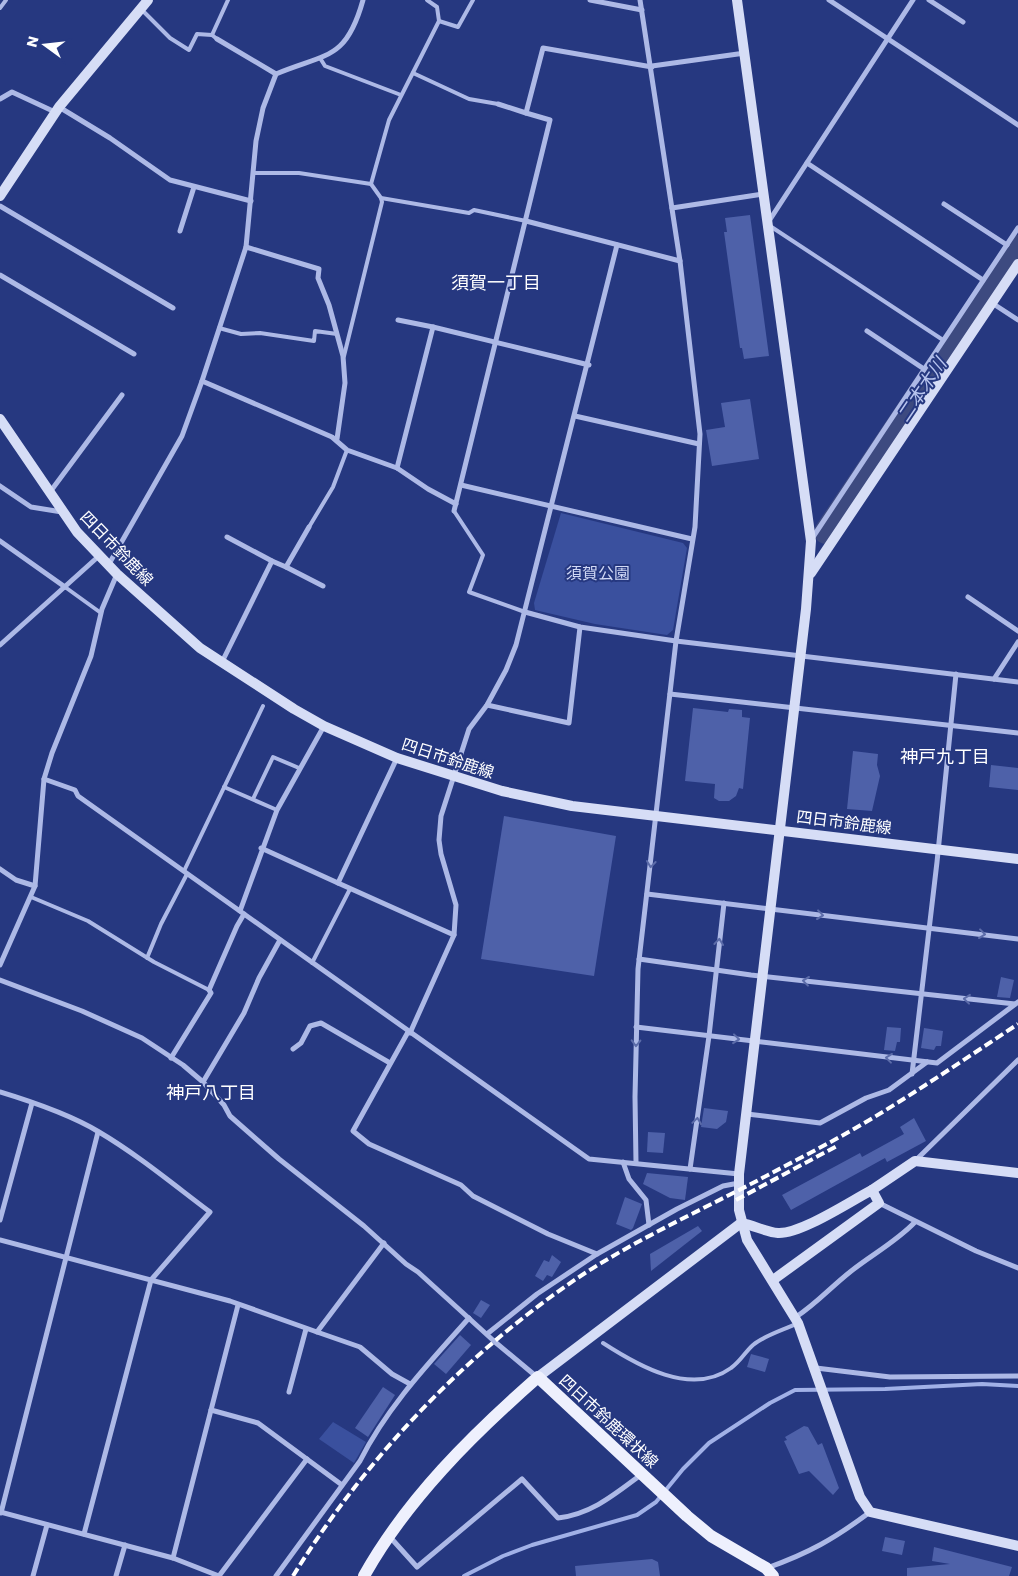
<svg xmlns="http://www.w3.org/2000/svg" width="1018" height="1576" viewBox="0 0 1018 1576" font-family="Poppins,'Noto Sans JP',sans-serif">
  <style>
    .green { fill: #3a509e }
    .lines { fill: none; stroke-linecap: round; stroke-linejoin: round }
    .stream { stroke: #a1b1e7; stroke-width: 4 }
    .river { stroke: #3d4a80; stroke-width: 24 }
    .building { fill: #4e61a9 }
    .lane { stroke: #adb9e6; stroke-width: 4 }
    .street { stroke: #adb9e6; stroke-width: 5 }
    .secondary { stroke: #d6ddf6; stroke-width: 10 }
    .primary { stroke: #eef0fd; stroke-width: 12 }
    .rail { stroke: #fff; stroke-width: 4; stroke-dasharray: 9 4; stroke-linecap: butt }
    .oneway { stroke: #5c6ca9 }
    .labels { text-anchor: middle; stroke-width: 4; stroke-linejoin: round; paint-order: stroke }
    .street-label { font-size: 16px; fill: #fff; stroke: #263880 }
    .park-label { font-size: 16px; fill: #d0d8f5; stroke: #263880 }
    .neighbourhood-label { font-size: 18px; fill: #fff; stroke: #263880 }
    .water-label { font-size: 18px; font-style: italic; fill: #b8c4ee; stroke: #263880 }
  </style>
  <rect width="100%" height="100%" fill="#263880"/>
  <g class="green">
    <polygon points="561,513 683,543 687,548 673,630 667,635 595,624 535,610 534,603"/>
    <polygon points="333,1422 366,1442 354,1463 319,1439"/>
  </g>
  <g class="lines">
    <polyline class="stream" points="464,1576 503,1556 532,1545 637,1515 656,1502 683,1469 709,1443 770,1403 795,1390 885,1389 982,1384 1018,1386"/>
    <polyline class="river" points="826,532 1018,247"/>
  </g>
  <g class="building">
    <polygon points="750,215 769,356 744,359 742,348 740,348 724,232 727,232 725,218"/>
    <polygon points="750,399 759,459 712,466 706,430 725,427 721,403"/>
    <polygon points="693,708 728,712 729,709 742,710 742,717 750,718 743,789 739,788 736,796 729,801 719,801 714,798 715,784 685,781"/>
    <polygon points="853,751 878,754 877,765 880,776 872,811 847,809"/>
    <polygon points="991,765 1018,768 1018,790 989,787"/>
    <polygon points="504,816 616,836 594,976 481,959"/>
    <polygon points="1001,977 1014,980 1010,998 997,997"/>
    <polygon points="887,1027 901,1028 900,1042 897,1042 895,1051 884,1050"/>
    <polygon points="924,1028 943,1031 941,1046 936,1046 934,1050 921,1048"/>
    <polygon points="704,1108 728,1111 726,1122 717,1129 701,1127"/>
    <polygon points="914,1118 926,1141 887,1162 885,1158 791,1210 782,1195 860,1153 862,1157 904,1134 900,1127"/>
    <polygon points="648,1132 665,1133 663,1153 647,1152"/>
    <polygon points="647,1173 688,1177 685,1200 670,1198 643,1184"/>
    <polygon points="625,1197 642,1204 633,1228 631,1230 616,1224"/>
    <polygon points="698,1226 702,1231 651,1271 650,1254"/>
    <polygon points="552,1255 561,1262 552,1277 547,1275 543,1281 535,1276 544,1260 549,1262"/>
    <polygon points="481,1300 490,1305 481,1318 473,1313"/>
    <polygon points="460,1335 471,1345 446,1374 434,1364"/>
    <polygon points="751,1354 769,1359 765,1372 747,1367"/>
    <polygon points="383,1387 395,1395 368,1437 355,1428"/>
    <polygon points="804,1426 808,1427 818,1445 822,1443 839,1488 833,1495 809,1471 799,1474 784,1441 787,1440 785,1437"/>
    <polygon points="885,1537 905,1541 902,1555 882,1551"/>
    <polygon points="934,1547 1012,1567 1009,1576 907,1576 907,1568 950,1564 932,1561"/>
    <polygon points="652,1559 658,1562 660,1576 576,1576 575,1566"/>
  </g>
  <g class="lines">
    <g class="lane">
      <polyline points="0,8 6,0"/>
      <polyline points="141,9 170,38 189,50 197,34 212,35 217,39"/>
      <polyline points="439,21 458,27 473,0"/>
      <polyline points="212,35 228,0"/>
      <polyline points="320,58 325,66 401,95"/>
      <polyline points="413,73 469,99 498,104"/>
      <polyline points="253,173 299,173 371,184 381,198 469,213 474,210 526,221"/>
      <polyline points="371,184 389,120 439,21 437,7 427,0"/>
      <polyline points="770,226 943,340"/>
      <polyline points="219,328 241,334 260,333 314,341 315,331 337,334"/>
      <polyline points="344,356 382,202 381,198"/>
      <polyline points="454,511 483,555 469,592 525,612"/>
      <polyline points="309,527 333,487 347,450"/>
      <polyline points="65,587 101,613"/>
      <polyline points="224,787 277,810"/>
      <polyline points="253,799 273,757 299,768"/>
      <polyline points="184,871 263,706"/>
      <polyline points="31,897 88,921 154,962 209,990"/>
      <polyline points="147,958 161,924 187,874"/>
      <polyline points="312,963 350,889"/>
      <path d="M603,1343C637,1365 691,1397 731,1368C740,1362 745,1352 753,1345C765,1335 784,1330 798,1323"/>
    </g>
    <g class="street">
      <polyline points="590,0 642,10"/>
      <polyline points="829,0 1018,125"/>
      <polyline points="929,0 963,22"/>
      <polyline points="217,39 276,74"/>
      <polyline points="652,66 745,53"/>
      <polyline points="0,99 12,92 55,112"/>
      <polyline points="498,104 526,113"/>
      <polyline points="59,107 110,138 170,180 251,201"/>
      <polyline points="807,163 983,280"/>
      <polyline points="944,204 1007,245"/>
      <polyline points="0,206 173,308"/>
      <polyline points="672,208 763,194"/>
      <polyline points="526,221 680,261"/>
      <polyline points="769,221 913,0"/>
      <polyline points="180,231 194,187"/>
      <polyline points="246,247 319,269 318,278 329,305 343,356 345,383 337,439"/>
      <polyline points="0,275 134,354"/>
      <polyline points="992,303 1018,320"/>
      <polyline points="398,320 433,327"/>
      <polyline points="867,331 924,369"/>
      <polyline points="202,381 332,437 347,450 397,468 428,489 456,504"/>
      <polyline points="575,416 699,444"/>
      <polyline points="397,468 433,327 589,365"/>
      <polyline points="461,485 692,539"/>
      <polyline points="0,486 31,507 62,512"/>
      <polyline points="50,492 122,395"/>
      <polyline points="454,511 550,120 526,113 543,48 652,67"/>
      <polyline points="227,537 272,561"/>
      <polyline points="811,540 1018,228"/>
      <polyline points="0,541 65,587"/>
      <path d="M109,564L182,436L202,381L246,247L256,141L263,108L276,74C326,53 346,61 363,0"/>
      <polyline points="286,567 323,586"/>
      <polyline points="968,597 1018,631"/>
      <polyline points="525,612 580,627 676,641 1018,682"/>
      <polyline points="0,645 100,555"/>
      <polyline points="222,662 272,561 286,567 309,527"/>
      <polyline points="994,679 1018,642"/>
      <polyline points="670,694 1018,733"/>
      <polyline points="487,705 569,723 580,627"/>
      <polyline points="44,779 75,790 78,796 589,1159 739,1174"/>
      <polyline points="261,848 338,883 397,758"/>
      <polyline points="0,869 16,880 35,886"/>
      <polyline points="338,883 454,935"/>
      <polyline points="647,894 1018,939"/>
      <polyline points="240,911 277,810 324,726"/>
      <polyline points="639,959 751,975 1015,1004"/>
      <polyline points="0,965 35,886 44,779 52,753 91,656 102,609 117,574"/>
      <polyline points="0,980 82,1011 142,1038 183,1065 203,1082 224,1105 230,1116 279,1159 364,1226 406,1264 418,1272 495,1342 537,1377"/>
      <polyline points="636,1027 937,1063 1018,1002"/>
      <polyline points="408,1032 353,1131 369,1144 461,1185 473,1196 548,1234 597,1254"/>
      <polyline points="410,1033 454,935 456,905 441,854 439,840 441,816 469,729 487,705 506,670 516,645 617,245"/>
      <polyline points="293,1049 301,1043 310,1026 321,1023 390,1063"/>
      <polyline points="171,1058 211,993 209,990 237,926 244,914"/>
      <polyline points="912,1074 937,862 956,674"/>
      <polyline points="203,1082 244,1013 259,978 280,940"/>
      <path d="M0,1092C33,1102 69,1114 99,1132C138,1155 174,1185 210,1212L151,1280L84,1534"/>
      <polyline points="747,1114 820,1123 866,1098 889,1090 927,1062"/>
      <polyline points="916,1160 1018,1060"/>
      <polyline points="623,1162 629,1179 646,1200 649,1225"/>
      <polyline points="636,1163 635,1097 638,969 676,641 695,527 700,434 680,261 640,0"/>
      <polyline points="690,1169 709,1036 724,903"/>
      <polyline points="879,1203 976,1251 1018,1268"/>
      <polyline points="0,1220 32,1103"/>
      <polyline points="0,1240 230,1301 317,1332 384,1243"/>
      <path d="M796,1317C816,1304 831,1287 850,1272C871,1255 896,1242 915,1222"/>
      <polyline points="317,1332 360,1347 392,1374 410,1384"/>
      <polyline points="487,1334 537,1294 597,1254 677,1209 723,1186 739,1183"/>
      <polyline points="816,1368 890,1377 1018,1376"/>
      <polyline points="289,1392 306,1329"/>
      <polyline points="211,1410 258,1423 342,1485"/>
      <polyline points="0,1512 173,1558 219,1576"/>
      <polyline points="1,1513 98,1132"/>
      <path d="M390,1537L417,1567L522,1479L558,1518C592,1514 615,1494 642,1474"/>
      <polyline points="173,1558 238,1305"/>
      <path d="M767,1568C809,1553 834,1539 870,1512"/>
      <polyline points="33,1576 47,1525"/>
      <polyline points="116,1576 125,1545"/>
      <polyline points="219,1576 307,1459"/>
      <path d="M276,1576L360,1461C387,1407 429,1363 469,1318"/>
    </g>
    <g class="secondary">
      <polyline points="737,0 811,541 806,609 739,1174 739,1210 747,1240 798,1323 860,1497 870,1512 1018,1546"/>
      <polyline points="0,196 59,107 148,0"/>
      <polyline points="0,419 77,532 117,574 200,648 294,709 324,726 397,758 502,791 572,806 1018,859"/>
      <polyline points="811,573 1018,264"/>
      <polyline points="872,1190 915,1161 1018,1173"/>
      <path d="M538,1377L741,1223C754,1225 765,1232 778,1233C801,1234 849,1202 872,1190L879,1203L773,1280"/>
    </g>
    <path class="primary" d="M364,1576C407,1499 472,1435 538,1377L687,1516L711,1536L766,1568L773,1576"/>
    <g class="rail">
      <polyline points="736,1200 837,1146"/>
      <path d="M293,1576C365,1459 462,1357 576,1279C636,1239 704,1209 768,1175C800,1158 834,1141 866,1122C918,1091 968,1057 1018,1024"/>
    </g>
  </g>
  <defs><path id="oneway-chevron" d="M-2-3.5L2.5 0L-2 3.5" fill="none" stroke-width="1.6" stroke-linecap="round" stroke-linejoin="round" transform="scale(1.25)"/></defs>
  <g class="oneway">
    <use href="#oneway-chevron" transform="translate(651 864) rotate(96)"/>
    <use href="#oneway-chevron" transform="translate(820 915) rotate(7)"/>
    <use href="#oneway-chevron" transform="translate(982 934) rotate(7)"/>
    <use href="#oneway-chevron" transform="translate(719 942) rotate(-84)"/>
    <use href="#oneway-chevron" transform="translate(806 981) rotate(-173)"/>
    <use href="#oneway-chevron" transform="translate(967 999) rotate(-174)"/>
    <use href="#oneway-chevron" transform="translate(736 1039) rotate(6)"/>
    <use href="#oneway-chevron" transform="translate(636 1043) rotate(91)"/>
    <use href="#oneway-chevron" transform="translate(889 1058) rotate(-173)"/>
    <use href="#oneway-chevron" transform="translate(697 1121) rotate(-82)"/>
  </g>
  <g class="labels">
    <g class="street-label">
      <text transform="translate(117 548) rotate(46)" y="6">四日市鈴鹿線</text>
      <text transform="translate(448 758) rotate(18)" y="6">四日市鈴鹿線</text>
      <text transform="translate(844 822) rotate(7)" y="6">四日市鈴鹿線</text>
      <text transform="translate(609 1421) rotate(43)" y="6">四日市鈴鹿環状線</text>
    </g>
    <g class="park-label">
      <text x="598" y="579">須賀公園</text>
    </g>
    <g class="neighbourhood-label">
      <text x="496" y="289">須賀一丁目</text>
      <text x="945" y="763">神戸九丁目</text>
      <text x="211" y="1099">神戸八丁目</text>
    </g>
    <g class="water-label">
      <text transform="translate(922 390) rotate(-56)" y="6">二本木川</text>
    </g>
  </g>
  <g transform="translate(45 45) rotate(285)" stroke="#263880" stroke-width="4" paint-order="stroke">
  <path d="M0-4L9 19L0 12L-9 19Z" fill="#ffffff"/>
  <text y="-8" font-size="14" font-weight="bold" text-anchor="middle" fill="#ffffff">N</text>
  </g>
</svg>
